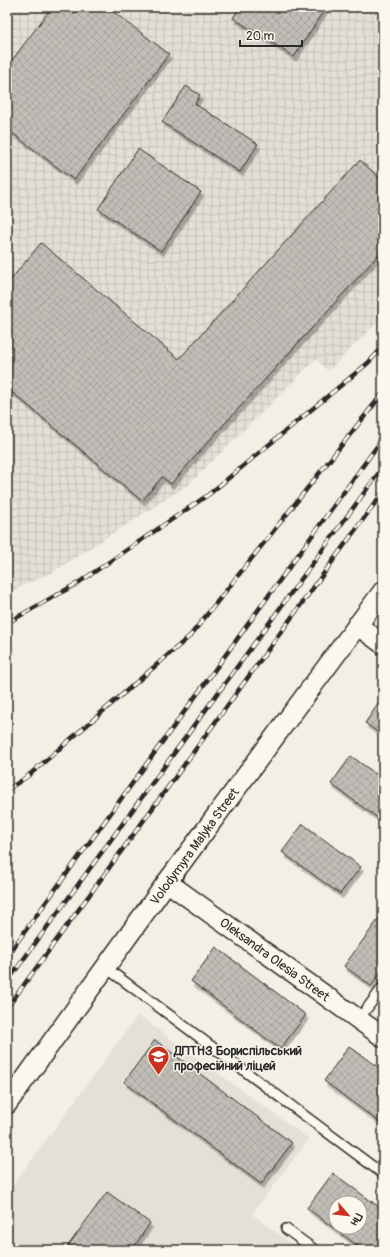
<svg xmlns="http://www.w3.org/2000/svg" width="390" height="1257" viewBox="0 0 390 1257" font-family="Pangolin,sans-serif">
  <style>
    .built { fill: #e4e0d6 }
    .industrial { fill: url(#industrial-grid) }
    .building { fill: url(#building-cross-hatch); stroke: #2b2b2b; fill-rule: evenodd; filter: url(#shadow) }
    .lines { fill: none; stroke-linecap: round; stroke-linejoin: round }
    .service-casing { stroke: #2b2b2b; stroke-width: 12 }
    .minor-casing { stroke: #2b2b2b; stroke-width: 22 }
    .service { stroke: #fbf7ec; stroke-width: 9 }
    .minor { stroke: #fbf7ec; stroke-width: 19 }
    .rail-casing { stroke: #2b2b2b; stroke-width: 4.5 }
    .rail { stroke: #fbf7ec; stroke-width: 3; stroke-dasharray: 9; stroke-linecap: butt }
    .labels { text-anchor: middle; stroke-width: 3; stroke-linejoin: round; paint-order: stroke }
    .street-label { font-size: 13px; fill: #2b2b2b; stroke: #fbf7ec }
    .poi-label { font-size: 13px; font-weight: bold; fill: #2b2b2b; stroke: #fbf7ec; text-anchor: start }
  </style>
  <defs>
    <pattern id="industrial-grid" width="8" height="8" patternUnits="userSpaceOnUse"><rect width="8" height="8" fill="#e4e0d6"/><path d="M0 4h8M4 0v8" fill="none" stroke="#c4c0b8"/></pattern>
    <pattern id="building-cross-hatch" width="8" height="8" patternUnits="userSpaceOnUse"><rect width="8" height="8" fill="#c0beb6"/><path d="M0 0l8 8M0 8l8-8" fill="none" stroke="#a5a39d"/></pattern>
    <filter id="shadow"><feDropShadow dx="2.5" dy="4.5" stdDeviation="0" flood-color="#0004"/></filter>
  </defs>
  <rect width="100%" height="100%" fill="#f3efe4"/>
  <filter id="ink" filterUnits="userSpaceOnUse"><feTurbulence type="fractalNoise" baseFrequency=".025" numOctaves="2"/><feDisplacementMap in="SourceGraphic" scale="8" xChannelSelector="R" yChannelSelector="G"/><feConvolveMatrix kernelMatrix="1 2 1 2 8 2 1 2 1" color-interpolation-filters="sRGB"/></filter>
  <g filter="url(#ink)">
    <polygon class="built" points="138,1015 309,1139 252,1214 300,1250 7,1250 7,1193"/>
    <polygon class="industrial" points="7,7 383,7 383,317 328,371 316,359 188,485 53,572 7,593"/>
    <g class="building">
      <polygon points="52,7 65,7 74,14 79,7 107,7 169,54 74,180 7,129 7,67"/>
      <polygon points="240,7 326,7 294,57 233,18"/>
      <polygon points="186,86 200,95 195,104 258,144 240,172 162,122"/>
      <polygon points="138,149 201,192 161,251 98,209"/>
      <polygon points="360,160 383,181 383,250 207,443 171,484 162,477 142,501 7,388 7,284 41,243 179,359"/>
      <polygon points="383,697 383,736 365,723"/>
      <polygon points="351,756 383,779 383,822 331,784"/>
      <polygon points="303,824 361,867 340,894 282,852"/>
      <polygon points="383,913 383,970 371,986 344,966"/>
      <polygon points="216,947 306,1015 280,1049 191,981"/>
      <polygon points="155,1040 292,1143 261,1184 124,1082"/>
      <polygon points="349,1046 383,1071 383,1125 324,1081"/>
      <path d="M333,1173L383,1210V1250H363L307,1208ZM336,1203H360V1227H336Z"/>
      <polygon points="107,1192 150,1223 132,1250 65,1250"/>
    </g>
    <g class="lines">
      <defs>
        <g id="service">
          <polyline points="105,967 383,1174"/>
          <polyline points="359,1019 383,987"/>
          <polyline points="286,1229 315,1250"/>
        </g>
        <g id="minor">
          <polyline points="357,625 383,644"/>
          <polyline points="167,882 383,1037"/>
          <polyline points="7,1104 167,882 383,591"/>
        </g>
      </defs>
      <use href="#service" class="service-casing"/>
      <use href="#minor" class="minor-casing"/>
      <use href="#service" class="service"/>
      <use href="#minor" class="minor"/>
      <defs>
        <g id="rail">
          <polyline points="7,623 78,583 208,495 368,363 383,347"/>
          <polyline points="7,790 28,776 190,636 383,393"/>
          <polyline points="7,956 383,438"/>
          <polyline points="7,982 383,467"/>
          <polyline points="7,1008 383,492"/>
        </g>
      </defs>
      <use href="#rail" class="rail-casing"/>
      <use href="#rail" class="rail"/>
    </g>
  </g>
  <defs>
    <symbol id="university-pin" viewBox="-11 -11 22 30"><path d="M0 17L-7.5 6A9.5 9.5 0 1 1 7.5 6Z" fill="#c8321e" stroke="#fbf7ec"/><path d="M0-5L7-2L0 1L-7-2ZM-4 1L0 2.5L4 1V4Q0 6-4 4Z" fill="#fff"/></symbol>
  </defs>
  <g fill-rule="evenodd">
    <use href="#university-pin" x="146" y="1044" width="25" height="34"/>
  </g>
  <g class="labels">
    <g class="street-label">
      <text transform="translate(194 846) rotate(-54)" y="5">Volodymyra Malyka Street</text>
      <text transform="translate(275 959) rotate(36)" y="5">Oleksandra Olesia Street</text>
    </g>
    <g class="poi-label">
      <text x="174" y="1055">ДПТНЗ Бориспільський<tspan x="174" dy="15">професійний ліцей</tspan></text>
    </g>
  </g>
  <rect width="390" height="1257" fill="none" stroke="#fbf7ec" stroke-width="24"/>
  <rect x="12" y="12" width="366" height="1233" fill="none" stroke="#2b2b2b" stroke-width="1.5" filter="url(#ink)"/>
  <g transform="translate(348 1215) rotate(118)"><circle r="19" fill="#fbf7ec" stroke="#a8a59f"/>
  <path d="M0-3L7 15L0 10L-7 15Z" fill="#c8321e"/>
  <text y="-6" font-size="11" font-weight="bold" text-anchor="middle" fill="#2b2b2b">Пн</text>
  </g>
  <path d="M240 40v6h62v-6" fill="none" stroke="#2b2b2b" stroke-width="2"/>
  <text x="246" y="40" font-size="12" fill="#2b2b2b" stroke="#fbf7ec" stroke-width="3" paint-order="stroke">20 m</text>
</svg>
